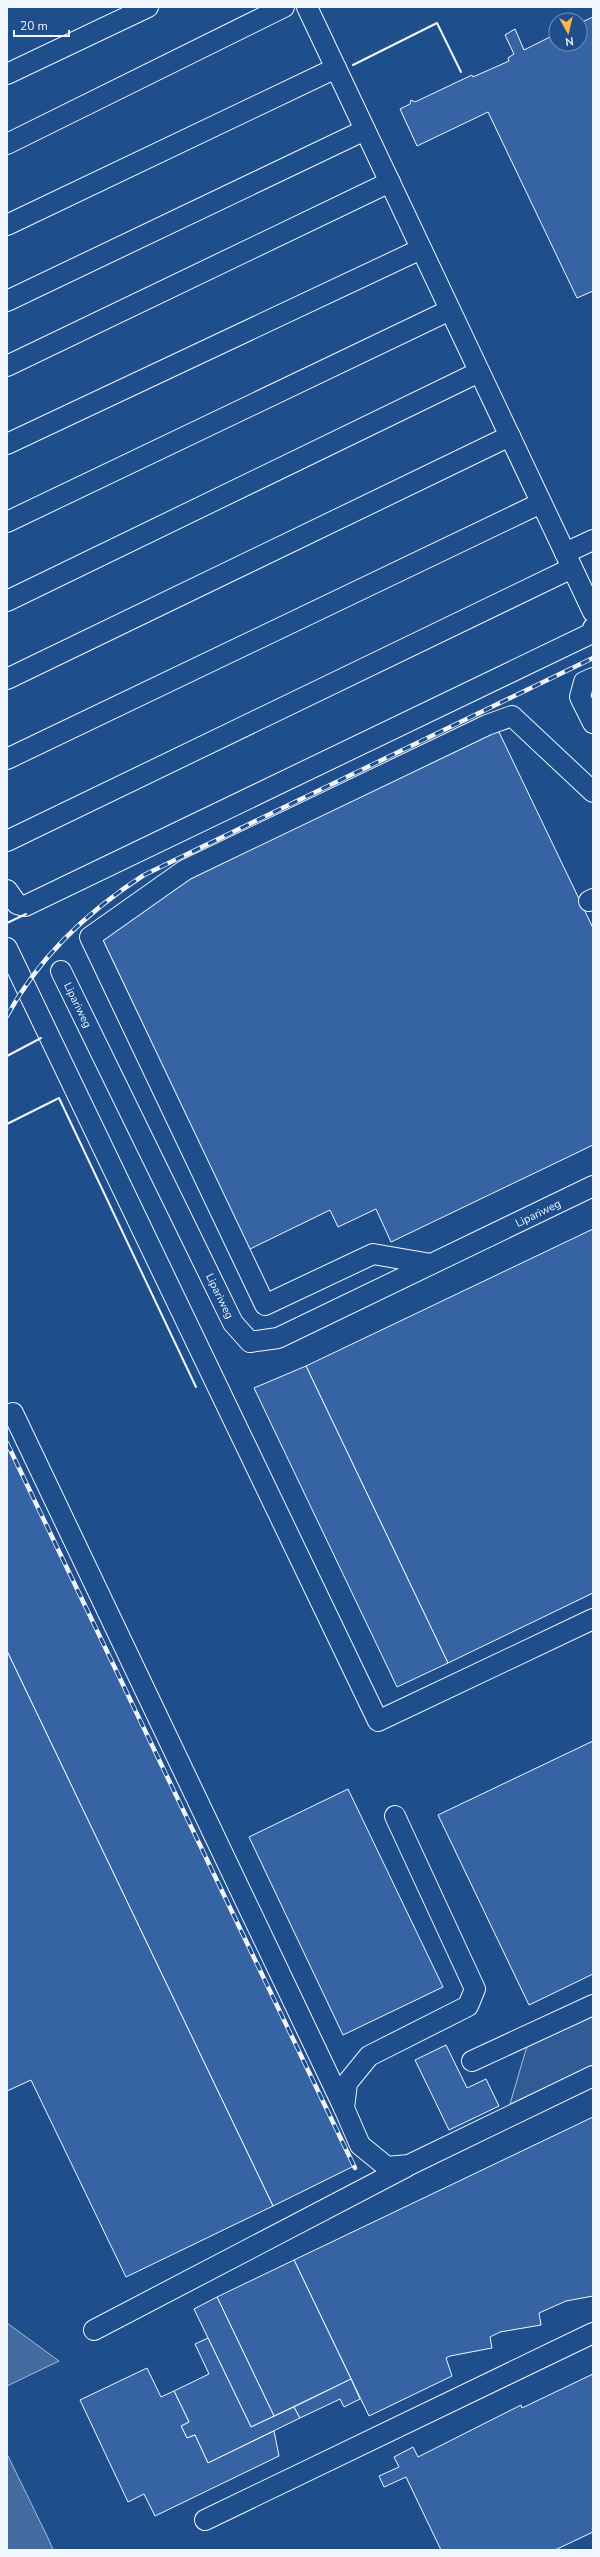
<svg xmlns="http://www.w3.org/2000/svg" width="600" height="2557" viewBox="0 0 600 2557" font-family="'Nunito Sans',sans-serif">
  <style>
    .built { fill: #305b95; stroke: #a8bbd7 }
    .water { fill: #446ba0; stroke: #a8bbd7 }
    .building { fill: #3563a3; stroke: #f2f6ff }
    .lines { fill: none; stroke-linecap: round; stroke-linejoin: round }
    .minor-casing { stroke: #f2f6ff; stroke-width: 22 }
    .minor { stroke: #1f4e8c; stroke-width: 20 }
    .rail-casing { stroke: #f2f6ff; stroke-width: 4.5 }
    .rail { stroke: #1f4e8c; stroke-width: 3; stroke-dasharray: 9; stroke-linecap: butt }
    .wall { stroke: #f2f6ff; stroke-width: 2 }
    .labels { text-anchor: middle; stroke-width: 3; stroke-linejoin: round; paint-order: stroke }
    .street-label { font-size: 11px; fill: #f2f6ff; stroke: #1f4e8c }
  </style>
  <rect width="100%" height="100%" fill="#1f4e8c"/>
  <polygon class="built" points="593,2015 593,2065 510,2104 527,2046"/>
  <g class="water">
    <polygon points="7,2323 59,2361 7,2386"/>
    <polygon points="7,2454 49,2540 53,2550 7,2550"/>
  </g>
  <g class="building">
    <polygon points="593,17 593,291 577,298 488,112 417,146 400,109 410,104 411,100 415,102 472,75 473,77 509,61 508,58 514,54 505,35 515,29 524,50 556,34 556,44 580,44 580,23"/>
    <polygon points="498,730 593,928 593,1145 391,1242 376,1209 338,1227 330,1210 248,1250 99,939 182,881"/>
    <polygon points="593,1229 593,1593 448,1663 306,1366"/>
    <polygon points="306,1366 448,1663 397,1687 254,1388"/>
    <polygon points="7,1444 354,2166 273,2206 7,1651"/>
    <polygon points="7,1651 273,2206 126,2277 31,2080 7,2091"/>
    <polygon points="593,1741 593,1974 529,2005 438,1815"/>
    <polygon points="348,1789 443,1987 343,2035 249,1837"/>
    <polygon points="446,2045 467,2088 486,2079 499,2106 449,2130 415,2060"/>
    <polygon points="593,2117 593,2296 566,2301 539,2313 541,2325 500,2332 490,2337 492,2348 450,2356 446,2358 452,2376 369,2416 294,2260"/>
    <polygon points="294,2260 351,2379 274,2416 217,2297"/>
    <polygon points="217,2297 274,2416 251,2427 194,2309"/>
    <polygon points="208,2338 251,2427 294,2407 300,2418 208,2463 195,2435 187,2438 181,2426 189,2422 174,2391 209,2374 195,2344"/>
    <polygon points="147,2368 161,2397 174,2391 189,2422 181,2426 187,2438 195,2435 208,2463 274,2431 279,2456 155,2516 144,2494 128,2502 80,2400"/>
    <polygon points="593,2374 593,2532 555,2550 441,2550 406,2477 384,2487 379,2476 399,2467 394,2457 413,2447 418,2457 521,2405 522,2408"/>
    <polygon points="351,2379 360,2399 344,2407 340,2399 300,2418 294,2407"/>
  </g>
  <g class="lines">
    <defs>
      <g id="minor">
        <polyline points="307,7 593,612"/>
        <polyline points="7,74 148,7"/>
        <polyline points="7,144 284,7"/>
        <polyline points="7,225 336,68"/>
        <polyline points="7,301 365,130"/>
        <polyline points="7,366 390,182"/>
        <polyline points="7,444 421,249"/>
        <polyline points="7,522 450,310"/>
        <polyline points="565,553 593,540"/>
        <polyline points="7,601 479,372"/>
        <polyline points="593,678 584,682 580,697 593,723"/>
        <polyline points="7,679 510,436"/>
        <polyline points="7,759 541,503"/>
        <polyline points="7,841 572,568"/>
        <polyline points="7,890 17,904 25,906 592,633 593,628"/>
        <polyline points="589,901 593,899"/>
        <polyline points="7,948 378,1721 593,1619"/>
        <polyline points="61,971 233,1323 250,1342 278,1338 593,1186"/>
        <polyline points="431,1264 373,1254 265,1305 90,937 185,870 487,725 512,716 593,792"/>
        <polyline points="7,1416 13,1413 344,2108"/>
        <polyline points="395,1816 475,1989 468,2006 369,2056 347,2083 344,2108 360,2145 387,2167 409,2165 593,2076"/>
        <polyline points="472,2061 593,2005"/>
        <polyline points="94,2330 406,2167"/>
        <polyline points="205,2520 593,2333"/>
      </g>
    </defs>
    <use href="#minor" class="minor-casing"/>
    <use href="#minor" class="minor"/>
    <defs>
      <g id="rail">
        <path d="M7,1016C39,957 88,911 144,875L593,658"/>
        <polyline points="7,1443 355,2168"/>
      </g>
    </defs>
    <use href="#rail" class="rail-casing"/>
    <use href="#rail" class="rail"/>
    <g class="wall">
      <polyline points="353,65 437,23 461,72"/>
      <polyline points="7,923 26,914"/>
      <polyline points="7,1056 41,1038"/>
      <polyline points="7,1124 59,1098 196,1387"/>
    </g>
  </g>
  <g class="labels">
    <g class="street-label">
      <text transform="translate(78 1005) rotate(64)" y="4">Lipariweg</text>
      <text transform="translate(538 1213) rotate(-26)" y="4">Lipariweg</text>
      <text transform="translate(220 1296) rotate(64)" y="4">Lipariweg</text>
    </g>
  </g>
  <rect width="600" height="2557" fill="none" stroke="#f2f6ff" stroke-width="16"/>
  <g transform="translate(568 32) rotate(172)"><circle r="19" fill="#1f4e8c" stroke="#7391ba"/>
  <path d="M0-3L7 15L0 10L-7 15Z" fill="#ffb74d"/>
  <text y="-6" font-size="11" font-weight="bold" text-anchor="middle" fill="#f2f6ff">N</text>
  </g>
  <path d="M14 30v6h55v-6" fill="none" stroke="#f2f6ff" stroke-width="2"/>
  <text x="20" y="30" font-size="12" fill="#f2f6ff" stroke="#1f4e8c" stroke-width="3" paint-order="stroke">20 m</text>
</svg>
